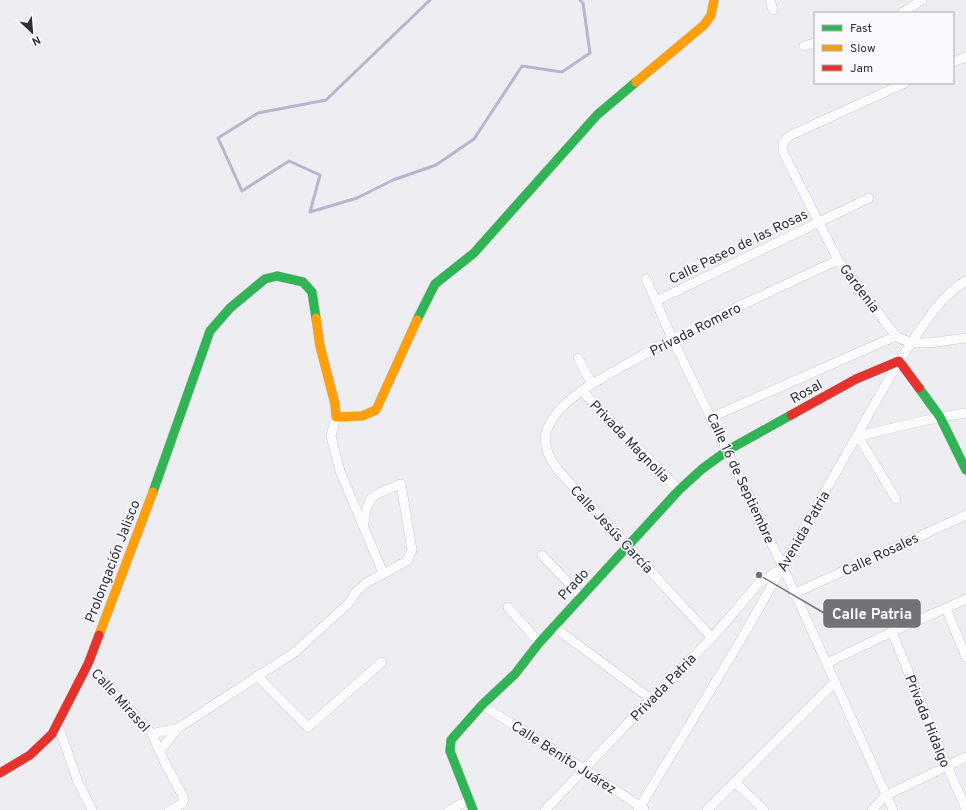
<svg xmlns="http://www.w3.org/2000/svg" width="966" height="810" viewBox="0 0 966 810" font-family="Overpass,sans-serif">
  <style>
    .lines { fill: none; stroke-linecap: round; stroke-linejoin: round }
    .stream { stroke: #bab4cf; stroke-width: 3 }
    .street-casing { stroke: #cbcbce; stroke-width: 10 }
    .fast-casing { stroke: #cbcbce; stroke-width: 10 }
    .slow-casing { stroke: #cbcbce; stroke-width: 10 }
    .jam-casing { stroke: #cbcbce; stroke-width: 10 }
    .street { stroke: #fcfcfd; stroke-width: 9 }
    .fast { stroke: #30b455; stroke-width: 9 }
    .slow { stroke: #ff9f0a; stroke-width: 9 }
    .jam { stroke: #e5322d; stroke-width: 9 }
    .labels { text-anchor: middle; stroke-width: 3; stroke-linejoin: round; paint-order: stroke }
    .street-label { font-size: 14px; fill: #313034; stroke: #faf9fe }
    .leader { fill: none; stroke: #737276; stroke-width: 1.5 }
    .callout-dot { fill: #737276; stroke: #faf9fe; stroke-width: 1.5 }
    .callout { fill: #737276; stroke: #737276; stroke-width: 1.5 }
    .callout-label { font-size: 15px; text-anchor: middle; font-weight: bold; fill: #fff }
  </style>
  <rect width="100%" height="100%" fill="#eeedf1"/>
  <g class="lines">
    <polyline class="stream" points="430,0 326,100 258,113 218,138 242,191 289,161 320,175 310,212 357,198 393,180 436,165 474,139 522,66 562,72 590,53 583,3 580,0"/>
    <defs>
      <g id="street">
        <polyline points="770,0 773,10"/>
        <polyline points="902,13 922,0"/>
        <polyline points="804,46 815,43"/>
        <polyline points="953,62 966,57"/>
        <path d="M905,83L789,136L783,143V152L838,260L896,336C915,349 945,340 966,338"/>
        <polyline points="646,279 672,338 783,567 893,810"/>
        <polyline points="656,301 869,198"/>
        <polyline points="578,358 592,384"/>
        <polyline points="582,391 679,490"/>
        <polyline points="336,417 331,436 340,471 383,573"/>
        <polyline points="712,417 896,336"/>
        <polyline points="896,499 858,436 940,417 966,413"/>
        <polyline points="542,555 581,596"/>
        <polyline points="793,594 966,515"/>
        <polyline points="508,607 539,643"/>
        <polyline points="946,608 966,657"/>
        <polyline points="554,627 651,699"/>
        <polyline points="892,632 947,766 966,809"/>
        <path d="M712,638L558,470C547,456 540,440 550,423C565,396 598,381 623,366C693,326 766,294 838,260"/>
        <polyline points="827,663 892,632 966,599"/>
        <polyline points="88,664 152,734 165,763 184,798 182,804 169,810"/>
        <polyline points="257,676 308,727 382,662"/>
        <polyline points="482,705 584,769 644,809"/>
        <polyline points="58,725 78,782 92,810"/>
        <polyline points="152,734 178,728"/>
        <path d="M160,751L178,728L295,652L348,604L356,592L366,583L407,561L412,550L401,484C374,495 368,492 364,523"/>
        <polyline points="735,782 764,810"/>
        <polyline points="449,810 469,800"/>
        <polyline points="545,810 651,699 712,638 758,584 780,569"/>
        <path d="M638,810L742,638L899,361C917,336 938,296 966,281"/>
        <polyline points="707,810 835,682"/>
        <polyline points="872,810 885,796 966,757"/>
      </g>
      <g id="fast">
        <polyline points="417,320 435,284 474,253 597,115 636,82"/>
        <polyline points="919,388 940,417 966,470"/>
        <polyline points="153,492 210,331 230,308 265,279 277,276 303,282 312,292 316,318"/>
        <polyline points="473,810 450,751 451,740 482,705 515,674 539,643 679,490 702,469 728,450 791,415"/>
      </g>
      <g id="slow">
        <polyline points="636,82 704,25 711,15 714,0"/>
        <polyline points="316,318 320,346 335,404 336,417 362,416 376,410 417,320"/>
        <polyline points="99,635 153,492"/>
      </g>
      <g id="jam">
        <polyline points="791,415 856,379 899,361 919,388"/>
        <polyline points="0,773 30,755 52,734 88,664 99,635"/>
      </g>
    </defs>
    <use href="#street" class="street-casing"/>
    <use href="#fast" class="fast-casing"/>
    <use href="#slow" class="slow-casing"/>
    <use href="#jam" class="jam-casing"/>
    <use href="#street" class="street"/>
    <use href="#fast" class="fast"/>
    <use href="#slow" class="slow"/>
    <use href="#jam" class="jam"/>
  </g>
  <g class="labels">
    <g class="street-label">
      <text transform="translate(738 246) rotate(-26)" y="5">Calle Paseo de las Rosas</text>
      <text transform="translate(860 288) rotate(53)" y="5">Gardenia</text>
      <text transform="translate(695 329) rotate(-27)" y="5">Privada Romero</text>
      <text transform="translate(806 391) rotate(-29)" y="5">Rosal</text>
      <text transform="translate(630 441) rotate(46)" y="5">Privada Magnolia</text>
      <text transform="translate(741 478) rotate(65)" y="5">Calle 16 de Septiembre</text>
      <text transform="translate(612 529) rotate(47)" y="5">Calle Jesús García</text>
      <text transform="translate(803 531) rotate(-60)" y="5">Avenida Patria</text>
      <text transform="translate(880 554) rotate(-25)" y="5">Calle Rosales</text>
      <text transform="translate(112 561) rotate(-69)" y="5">Prolongación Jalisco</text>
      <text transform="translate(573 584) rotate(-47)" y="5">Prado</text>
      <text transform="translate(663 687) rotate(-46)" y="5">Privada Patria</text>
      <text transform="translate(121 700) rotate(48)" y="5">Calle Mirasol</text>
      <text transform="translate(928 721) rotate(68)" y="5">Privada Hidalgo</text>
      <text transform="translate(564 757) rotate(33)" y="5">Calle Benito Juárez</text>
    </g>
  </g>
  <path class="leader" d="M759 575L824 613"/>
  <circle class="callout-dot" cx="759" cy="575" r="4"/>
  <rect class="callout" x="824" y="600" width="96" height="27" rx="4"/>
  <g class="callout-label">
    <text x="872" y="619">Calle Patria</text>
  </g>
  <rect x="814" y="12" width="140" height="72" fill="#faf9fe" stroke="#aaa9ad"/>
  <rect x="822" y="25" width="20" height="6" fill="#30b455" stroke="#aaa9ad"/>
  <text x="850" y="32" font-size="12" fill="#313034">Fast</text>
  <rect x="822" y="45" width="20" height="6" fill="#ff9f0a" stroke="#aaa9ad"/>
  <text x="850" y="52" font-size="12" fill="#313034">Slow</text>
  <rect x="822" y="65" width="20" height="6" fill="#e5322d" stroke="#aaa9ad"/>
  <text x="850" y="72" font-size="12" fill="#313034">Jam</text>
  <g transform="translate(32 32) rotate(154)" stroke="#faf9fe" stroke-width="3" paint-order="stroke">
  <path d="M0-3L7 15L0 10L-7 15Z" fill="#313034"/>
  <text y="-6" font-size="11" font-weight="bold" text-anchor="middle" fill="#313034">N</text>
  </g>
</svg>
